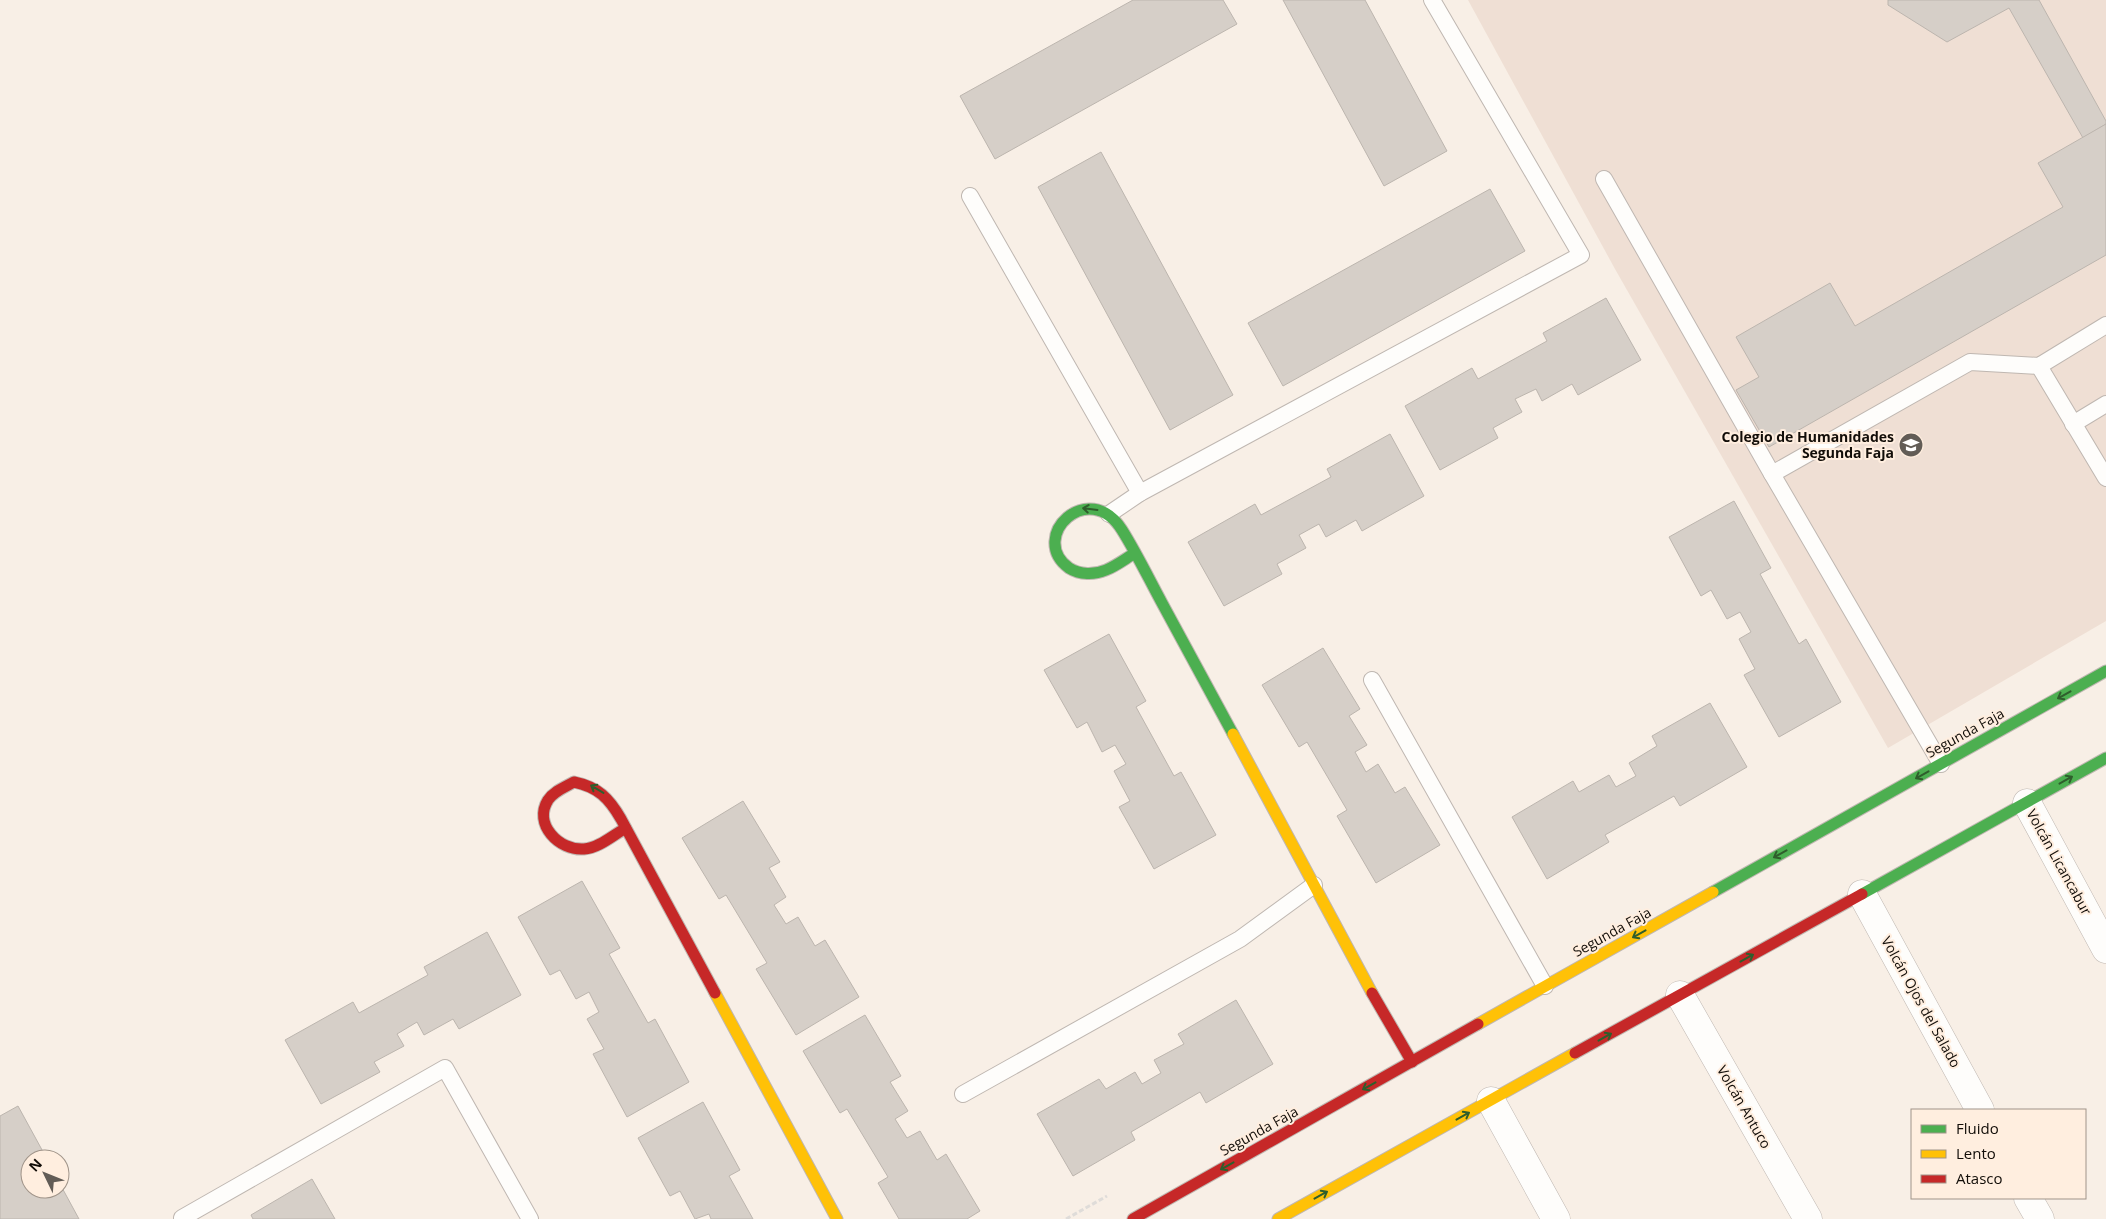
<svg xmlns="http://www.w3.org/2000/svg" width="2106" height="1219" viewBox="0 0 2106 1219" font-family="'Open Sans',sans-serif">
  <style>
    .education { fill: #efdfd4 }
    .building { fill: #d6cfc8; stroke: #bcb5ae }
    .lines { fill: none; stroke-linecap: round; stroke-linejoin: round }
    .lane-casing { stroke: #bfb7b1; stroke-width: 18 }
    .street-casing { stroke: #bfb7b1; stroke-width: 29 }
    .fast-casing { stroke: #bfb7b1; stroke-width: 13 }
    .slow-casing { stroke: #bfb7b1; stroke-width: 13 }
    .jam-casing { stroke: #bfb7b1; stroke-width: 13 }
    .path { stroke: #dfdcd9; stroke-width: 3; stroke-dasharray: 5 2.5; stroke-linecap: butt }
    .lane { stroke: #fefdfb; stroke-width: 16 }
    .street { stroke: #fefdfb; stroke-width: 28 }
    .fast { stroke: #4caf50; stroke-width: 11 }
    .slow { stroke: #ffc107; stroke-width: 11 }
    .jam { stroke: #c62828; stroke-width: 11 }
    .oneway { stroke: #2f5e2c }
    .labels { text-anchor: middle; stroke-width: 4; stroke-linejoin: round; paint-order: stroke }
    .poi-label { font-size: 14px; font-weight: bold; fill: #120d08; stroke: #ffeedf; text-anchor: end }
    .street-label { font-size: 14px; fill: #120d08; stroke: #ffeedf }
  </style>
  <rect width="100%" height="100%" fill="#f8efe6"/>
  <polygon class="education" points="1468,0 2106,0 2106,621 1888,748 1615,269"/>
  <g class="building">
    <polygon points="1133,0 1223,0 1237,24 995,159 960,96"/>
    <polygon points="1283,0 1365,0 1447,151 1384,186"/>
    <polygon points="1888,0 2039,0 2106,121 2106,124 2083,138 2009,8 1947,42 1888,5"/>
    <polygon points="2106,124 2106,255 1769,447 1736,390 1759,377 1736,337 1830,283 1855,326 2063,207 2038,163"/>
    <polygon points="1101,152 1233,395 1170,430 1038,187"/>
    <polygon points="1490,189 1525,251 1283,386 1248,323"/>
    <polygon points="1606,298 1641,360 1578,395 1572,384 1542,401 1536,389 1515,399 1522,412 1493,428 1498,438 1440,470 1405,406 1472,368 1478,379 1547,341 1543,333"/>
    <polygon points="1390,434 1424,496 1362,531 1356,520 1326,537 1319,524 1299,535 1306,548 1277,564 1282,574 1224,606 1188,542 1255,504 1261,515 1331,477 1327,469"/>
    <polygon points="1734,501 1771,568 1760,574 1799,644 1806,639 1841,702 1779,737 1744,675 1755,669 1739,639 1751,632 1740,612 1727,619 1711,590 1701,596 1669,537"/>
    <polygon points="1109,634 1146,701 1136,707 1174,776 1181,772 1216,835 1154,869 1119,807 1130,801 1114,771 1126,764 1115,745 1102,752 1087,722 1077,728 1044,670"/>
    <polygon points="1323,648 1360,709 1349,716 1367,745 1355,752 1366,772 1378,764 1395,793 1405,787 1440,845 1376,883 1337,816 1347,810 1307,742 1299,747 1262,685"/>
    <polygon points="1710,703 1747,767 1680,806 1674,796 1605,835 1609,842 1547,879 1512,817 1573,781 1579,792 1609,775 1616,787 1636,776 1629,763 1657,746 1652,736"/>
    <polygon points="743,801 780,862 769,868 786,897 774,905 786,924 798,917 815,946 825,940 859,997 796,1035 756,969 767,963 726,895 719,899 682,838"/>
    <polygon points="582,881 620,948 609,954 648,1023 655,1019 689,1082 627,1117 593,1054 604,1049 587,1019 599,1012 589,992 576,999 560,970 550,975 518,917"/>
    <polygon points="487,932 521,995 459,1029 453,1019 424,1035 417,1022 397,1034 404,1046 374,1062 380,1072 321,1104 285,1040 353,1002 359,1013 428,975 424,967"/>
    <polygon points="1236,1000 1273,1064 1206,1103 1200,1092 1131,1132 1135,1140 1073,1176 1037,1114 1099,1079 1106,1089 1135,1072 1142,1084 1161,1073 1154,1060 1184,1044 1178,1034"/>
    <polygon points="865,1015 901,1076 890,1082 908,1111 895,1119 907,1138 920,1131 937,1160 946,1154 980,1211 967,1219 899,1219 878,1183 888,1177 847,1109 840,1113 803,1051"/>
    <polygon points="703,1102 740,1170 729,1176 753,1219 711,1219 709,1214 695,1219 680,1191 670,1196 638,1138"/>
    <polygon points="18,1106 47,1159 30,1159 30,1189 60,1189 60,1184 79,1219 0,1219 0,1116"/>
    <polygon points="312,1179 335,1219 253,1219 251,1215"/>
  </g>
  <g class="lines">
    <defs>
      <g id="lane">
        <polyline points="1604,179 1772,474"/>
        <polyline points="970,196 1140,493"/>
        <polyline points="2039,366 2106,478"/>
        <polyline points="2073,424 2106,404"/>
        <polyline points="1109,514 1140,493 1581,255 1432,0"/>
        <polyline points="1372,680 1545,986"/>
        <polyline points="1941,764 1772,474 1970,362 2039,366 2106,325"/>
        <polyline points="963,1094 1240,939 1314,885"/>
        <polyline points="182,1218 445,1068 530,1219"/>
      </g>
      <g id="street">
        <polyline points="2027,803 2106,949"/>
        <polyline points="1862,894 1980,1110"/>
        <polyline points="1680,995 1808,1219"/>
        <polyline points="1491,1101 1556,1219"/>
        <polyline points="2028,1198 2040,1219"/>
      </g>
      <g id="fast">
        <path d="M1135,553C1125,559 1116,566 1106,570C1094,575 1080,575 1069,568C1027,537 1089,477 1122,530C1137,554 1149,579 1162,603C1186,647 1209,690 1233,734"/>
        <polyline points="1713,892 2106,671"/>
        <polyline points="1862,894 2106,758"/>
      </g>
      <g id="slow">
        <polyline points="1233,734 1372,993"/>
        <polyline points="715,993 837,1219"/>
        <polyline points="1478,1024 1713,892"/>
        <polyline points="1278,1219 1575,1053"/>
      </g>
      <g id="jam">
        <path d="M626,828C613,835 599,848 584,849C559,851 533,824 548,800C554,791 565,787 574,782C598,787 609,798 621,819L715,993"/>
        <polyline points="1372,993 1412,1062"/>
        <polyline points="1575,1053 1862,894"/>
        <polyline points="1133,1219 1478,1024"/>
      </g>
    </defs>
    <use href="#lane" class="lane-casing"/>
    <use href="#street" class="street-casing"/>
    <use href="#fast" class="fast-casing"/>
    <use href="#slow" class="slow-casing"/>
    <use href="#jam" class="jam-casing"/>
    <polyline class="path" points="1066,1219 1107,1196"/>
    <use href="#lane" class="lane"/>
    <use href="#street" class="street"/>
    <use href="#fast" class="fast"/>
    <use href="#slow" class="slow"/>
    <use href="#jam" class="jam"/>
  </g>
  <defs><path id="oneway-shaft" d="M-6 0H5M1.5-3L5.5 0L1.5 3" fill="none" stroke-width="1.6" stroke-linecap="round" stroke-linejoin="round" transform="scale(1.25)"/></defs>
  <g class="oneway">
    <use href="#oneway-shaft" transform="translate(1090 509) rotate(-173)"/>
    <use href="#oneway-shaft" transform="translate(2064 695) rotate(151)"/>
    <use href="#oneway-shaft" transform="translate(1922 775) rotate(151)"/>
    <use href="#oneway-shaft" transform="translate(2066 780) rotate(-29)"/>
    <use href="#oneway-shaft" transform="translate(597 789) rotate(-149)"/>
    <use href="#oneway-shaft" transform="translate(1780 854) rotate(151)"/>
    <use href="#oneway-shaft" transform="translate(1639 934) rotate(151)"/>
    <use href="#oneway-shaft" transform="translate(1747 958) rotate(-29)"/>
    <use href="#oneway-shaft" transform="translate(1605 1037) rotate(-29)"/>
    <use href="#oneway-shaft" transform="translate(1369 1086) rotate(151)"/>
    <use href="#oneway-shaft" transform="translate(1463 1116) rotate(-29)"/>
    <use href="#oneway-shaft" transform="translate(1227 1166) rotate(151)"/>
    <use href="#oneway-shaft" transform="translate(1321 1195) rotate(-29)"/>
  </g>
  <defs>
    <symbol id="school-disc" viewBox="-11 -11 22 22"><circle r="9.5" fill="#625c56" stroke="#ffeedf"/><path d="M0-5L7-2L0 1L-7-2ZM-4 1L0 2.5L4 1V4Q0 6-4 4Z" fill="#fff"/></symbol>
  </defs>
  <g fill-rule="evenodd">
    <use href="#school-disc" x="1897" y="431" width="28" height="28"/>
  </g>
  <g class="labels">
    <g class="poi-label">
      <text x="1894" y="442">Colegio de Humanidades<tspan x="1894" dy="16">Segunda Faja</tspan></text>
    </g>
    <g class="street-label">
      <text transform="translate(1965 733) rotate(-29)" y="5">Segunda Faja</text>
      <text transform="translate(2059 862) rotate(61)" y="5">Volcán Licancabur</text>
      <text transform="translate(1612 932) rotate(-29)" y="5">Segunda Faja</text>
      <text transform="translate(1921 1002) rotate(61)" y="5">Volcán Ojos del Salado</text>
      <text transform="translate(1744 1107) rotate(60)" y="5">Volcán Antuco</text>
      <text transform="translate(1259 1131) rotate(-29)" y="5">Segunda Faja</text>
    </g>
  </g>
  <rect x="1911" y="1109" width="175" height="90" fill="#ffeedf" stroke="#a09489"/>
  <rect x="1921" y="1125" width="25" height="8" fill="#4caf50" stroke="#a09489"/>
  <text x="1956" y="1134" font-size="15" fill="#120d08">Fluido</text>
  <rect x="1921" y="1150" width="25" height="8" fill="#ffc107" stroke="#a09489"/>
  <text x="1956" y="1159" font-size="15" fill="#120d08">Lento</text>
  <rect x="1921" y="1175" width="25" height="8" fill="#c62828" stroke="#a09489"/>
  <text x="1956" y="1184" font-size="15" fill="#120d08">Atasco</text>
  <g transform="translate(45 1174) rotate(313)"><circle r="24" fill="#ffeedf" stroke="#a09489"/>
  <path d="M0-4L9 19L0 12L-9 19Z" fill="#625c56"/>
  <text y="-8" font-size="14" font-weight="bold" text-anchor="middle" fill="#120d08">N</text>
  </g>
</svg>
